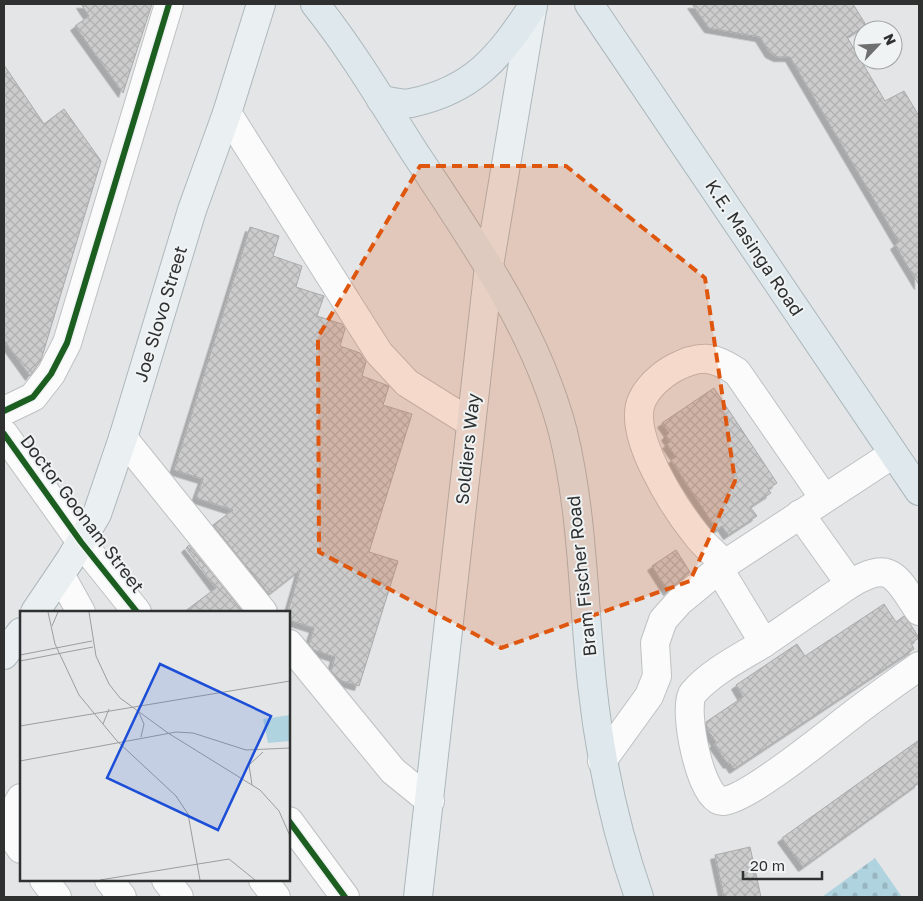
<svg xmlns="http://www.w3.org/2000/svg" width="923" height="901" viewBox="0 0 923 901" font-family="'Golos Text',sans-serif">
  <style>
    .cemetery { fill: url(#cemetery-stones) }
    .building { fill: url(#building-cross-hatch); stroke: #aaaaab; filter: url(#shadow) }
    .lines { fill: none; stroke-linecap: round; stroke-linejoin: round }
    .minor-casing { stroke: #bfc1c2; stroke-width: 30 }
    .major-casing { stroke: #adb8bc; stroke-width: 30 }
    .highway-casing { stroke: #adb8bc; stroke-width: 30 }
    .minor { stroke: #fbfbfb; stroke-width: 28 }
    .major { stroke: #eaf0f2; stroke-width: 28 }
    .highway { stroke: #dfe8ec; stroke-width: 28 }
    .cycleway-casing { stroke: #eff3f4; stroke-width: 9 }
    .cycleway { stroke: #1b5e20; stroke-width: 6 }
    .marked { fill: #df570e; fill-opacity: 0.2; stroke: #df570e; stroke-width: 4; stroke-dasharray: 10 6; stroke-linejoin: round }
    .labels { text-anchor: middle; stroke-width: 4; stroke-linejoin: round; paint-order: stroke }
    .street-label { font-size: 18px; fill: #2f3131; stroke: #eff3f4 }
    .inset-road { fill: none; stroke: #9b9d9e; stroke-width: 1 }
    .view { fill: #1d4ed8; fill-opacity: 0.15; stroke: #1d4ed8; stroke-width: 2.5 }
    .inset-edge { fill: none; stroke: #2f3131; stroke-width: 2.5 }
  </style>
  <defs>
    <pattern id="cemetery-stones" width="16" height="16" patternUnits="userSpaceOnUse" patternTransform="scale(1.25)"><rect width="16" height="16" fill="#b0d3e0"/><path d="M2 7V4a2 2 0 0 1 4 0v3zM10 15v-3a2 2 0 0 1 4 0v3z" fill="#98b6c1"/></pattern>
    <pattern id="building-cross-hatch" width="8" height="8" patternUnits="userSpaceOnUse" patternTransform="scale(1.25)"><rect width="8" height="8" fill="#cccccd"/><path d="M0 0l8 8M0 8l8-8" fill="none" stroke="#b0b0b0"/></pattern>
    <filter id="shadow"><feDropShadow dx="-4.5" dy="4.5" stdDeviation="0" flood-color="#0004"/></filter>
  </defs>
  <rect width="100%" height="100%" fill="#e3e5e6"/>
  <polygon class="cemetery" points="875,858 902,897 822,897"/>
  <g class="building">
    <polygon points="81,4 152,4 123,93 75,26 89,16"/>
    <polygon points="692,4 853,4 866,25 847,37 885,101 904,91 919,116 919,285 895,245 899,242 790,57 778,57 770,53 760,37 709,28"/>
    <polygon points="4,65 44,124 64,109 101,161 41,360 30,376 4,340"/>
    <polygon points="250,227 279,236 273,256 302,266 296,287 324,296 317,316 342,324 345,329 340,346 360,353 366,362 362,376 389,386 383,405 412,414 369,552 398,561 359,686 339,680 331,671 335,657 314,650 309,644 314,628 289,620 289,608 300,570 269,594 213,525 233,510 196,498 203,479 174,470"/>
    <polygon points="714,388 777,483 768,489 771,493 750,507 757,516 728,535 722,526 717,530 671,460 676,457 667,444 670,442 666,436 669,433 662,423"/>
    <polygon points="189,545 243,612 184,612 216,588 186,548"/>
    <polygon points="676,550 690,572 668,591 652,566"/>
    <polygon points="884,604 896,622 904,616 909,622 919,638 911,643 914,649 734,769 730,763 728,764 714,744 716,742 707,729 706,722 743,697 736,685 797,644 805,656"/>
    <polygon points="919,740 919,783 803,867 782,838"/>
    <polygon points="750,847 761,897 724,897 715,855"/>
  </g>
  <g class="lines">
    <defs>
      <g id="minor">
        <polyline points="227,113 379,353 407,383 471,423"/>
        <polyline points="4,411 33,397 51,374 67,343 169,4"/>
        <polyline points="4,434 81,542 137,612"/>
        <polyline points="123,438 263,612"/>
        <path d="M725,564C716,555 706,547 698,537C676,510 626,434 642,400C648,387 661,375 674,368C700,354 713,356 737,372L824,498"/>
        <polyline points="719,569 764,643 850,584 800,514"/>
        <polyline points="61,576 81,612"/>
        <path d="M850,584C892,559 896,577 919,611"/>
        <path d="M764,643C741,657 711,672 693,693C682,705 700,802 723,801C749,799 828,733 852,715C874,698 897,682 919,666"/>
        <polyline points="289,644 393,771 430,801"/>
        <polyline points="602,761 649,696 657,676 655,643 663,620 679,602 725,564 893,454"/>
        <polyline points="289,821 345,897"/>
        <polyline points="5,826 21,849"/>
        <polyline points="4,828 21,798"/>
        <polyline points="44,880 57,897"/>
        <polyline points="109,880 122,897"/>
        <polyline points="166,880 179,897"/>
        <polyline points="263,880 276,897"/>
      </g>
      <g id="major">
        <polyline points="35,612 70,560 97,514 123,438 192,210 227,113 261,4"/>
        <polyline points="4,655 21,632"/>
        <polyline points="418,897 489,266 533,4"/>
      </g>
      <g id="highway">
        <path d="M315,4C352,50 383,103 415,153C473,241 536,329 563,432C583,514 583,600 592,684C600,758 614,826 639,897"/>
        <polyline points="589,4 919,491"/>
        <path d="M381,100C390,101 402,105 411,103C474,90 500,56 533,6"/>
      </g>
    </defs>
    <use href="#minor" class="minor-casing"/>
    <use href="#major" class="major-casing"/>
    <use href="#highway" class="highway-casing"/>
    <use href="#minor" class="minor"/>
    <use href="#major" class="major"/>
    <use href="#highway" class="highway"/>
    <defs>
      <g id="cycleway">
        <polyline points="4,411 33,397 51,374 67,343 169,4"/>
        <polyline points="4,434 81,542 137,612"/>
        <polyline points="289,821 345,897"/>
      </g>
    </defs>
    <use href="#cycleway" class="cycleway-casing"/>
    <use href="#cycleway" class="cycleway"/>
  </g>
  <path class="marked" d="M420,166H566L705,278L735,481L690,581L501,648L319,552L318,337Z"/>
  <g class="labels">
    <g class="street-label">
      <text transform="translate(754 248) rotate(56)" y="6">K.E. Masinga Road</text>
      <text transform="translate(161 314) rotate(-73)" y="6">Joe Slovo Street</text>
      <text transform="translate(468 449) rotate(-84)" y="6">Soldiers Way</text>
      <text transform="translate(82 514) rotate(53)" y="6">Doctor Goonam Street</text>
      <text transform="translate(582 576) rotate(-96)" y="6">Bram Fischer Road</text>
    </g>
  </g>
  <g transform="translate(20 611)">
    <rect width="270" height="270" fill="#e3e5e6"/>
    <path d="M270,104V130L248,132L243,108Z" fill="#b0d3e0"/>
    <path class="inset-road" d="M28,1L35,33L59,84L97,130L156,185L168,203L180,269M69,1L76,45L89,73L100,87L148,122L240,179L259,200L270,225M32,15L38,1M0,44L72,30M0,50L73,36M119,102L124,113L121,126M83,113L89,98M0,115L270,70M0,150L156,121L173,122L226,139L270,137M232,174L229,154L243,141M80,269L209,248L235,269"/>
    <path class="view" d="M140,53L251,105L198,219L87,167Z"/>
    <rect width="270" height="270" class="inset-edge"/>
  </g>
  <rect width="923" height="901" fill="none" stroke="#2f3131" stroke-width="10"/>
  <g transform="translate(878 45) rotate(65)"><circle r="24" fill="#eff3f4" stroke="#a2a5a6"/>
  <path d="M0-4L9 19L0 12L-9 19Z" fill="#6e7070"/>
  <text y="-8" font-size="14" font-weight="bold" text-anchor="middle" fill="#2f3131">N</text>
  </g>
  <path d="M743 871v8h79v-8" fill="none" stroke="#2f3131" stroke-width="2.5"/>
  <text x="750" y="871" font-size="15" fill="#2f3131" stroke="#eff3f4" stroke-width="4" paint-order="stroke">20 m</text>
</svg>
